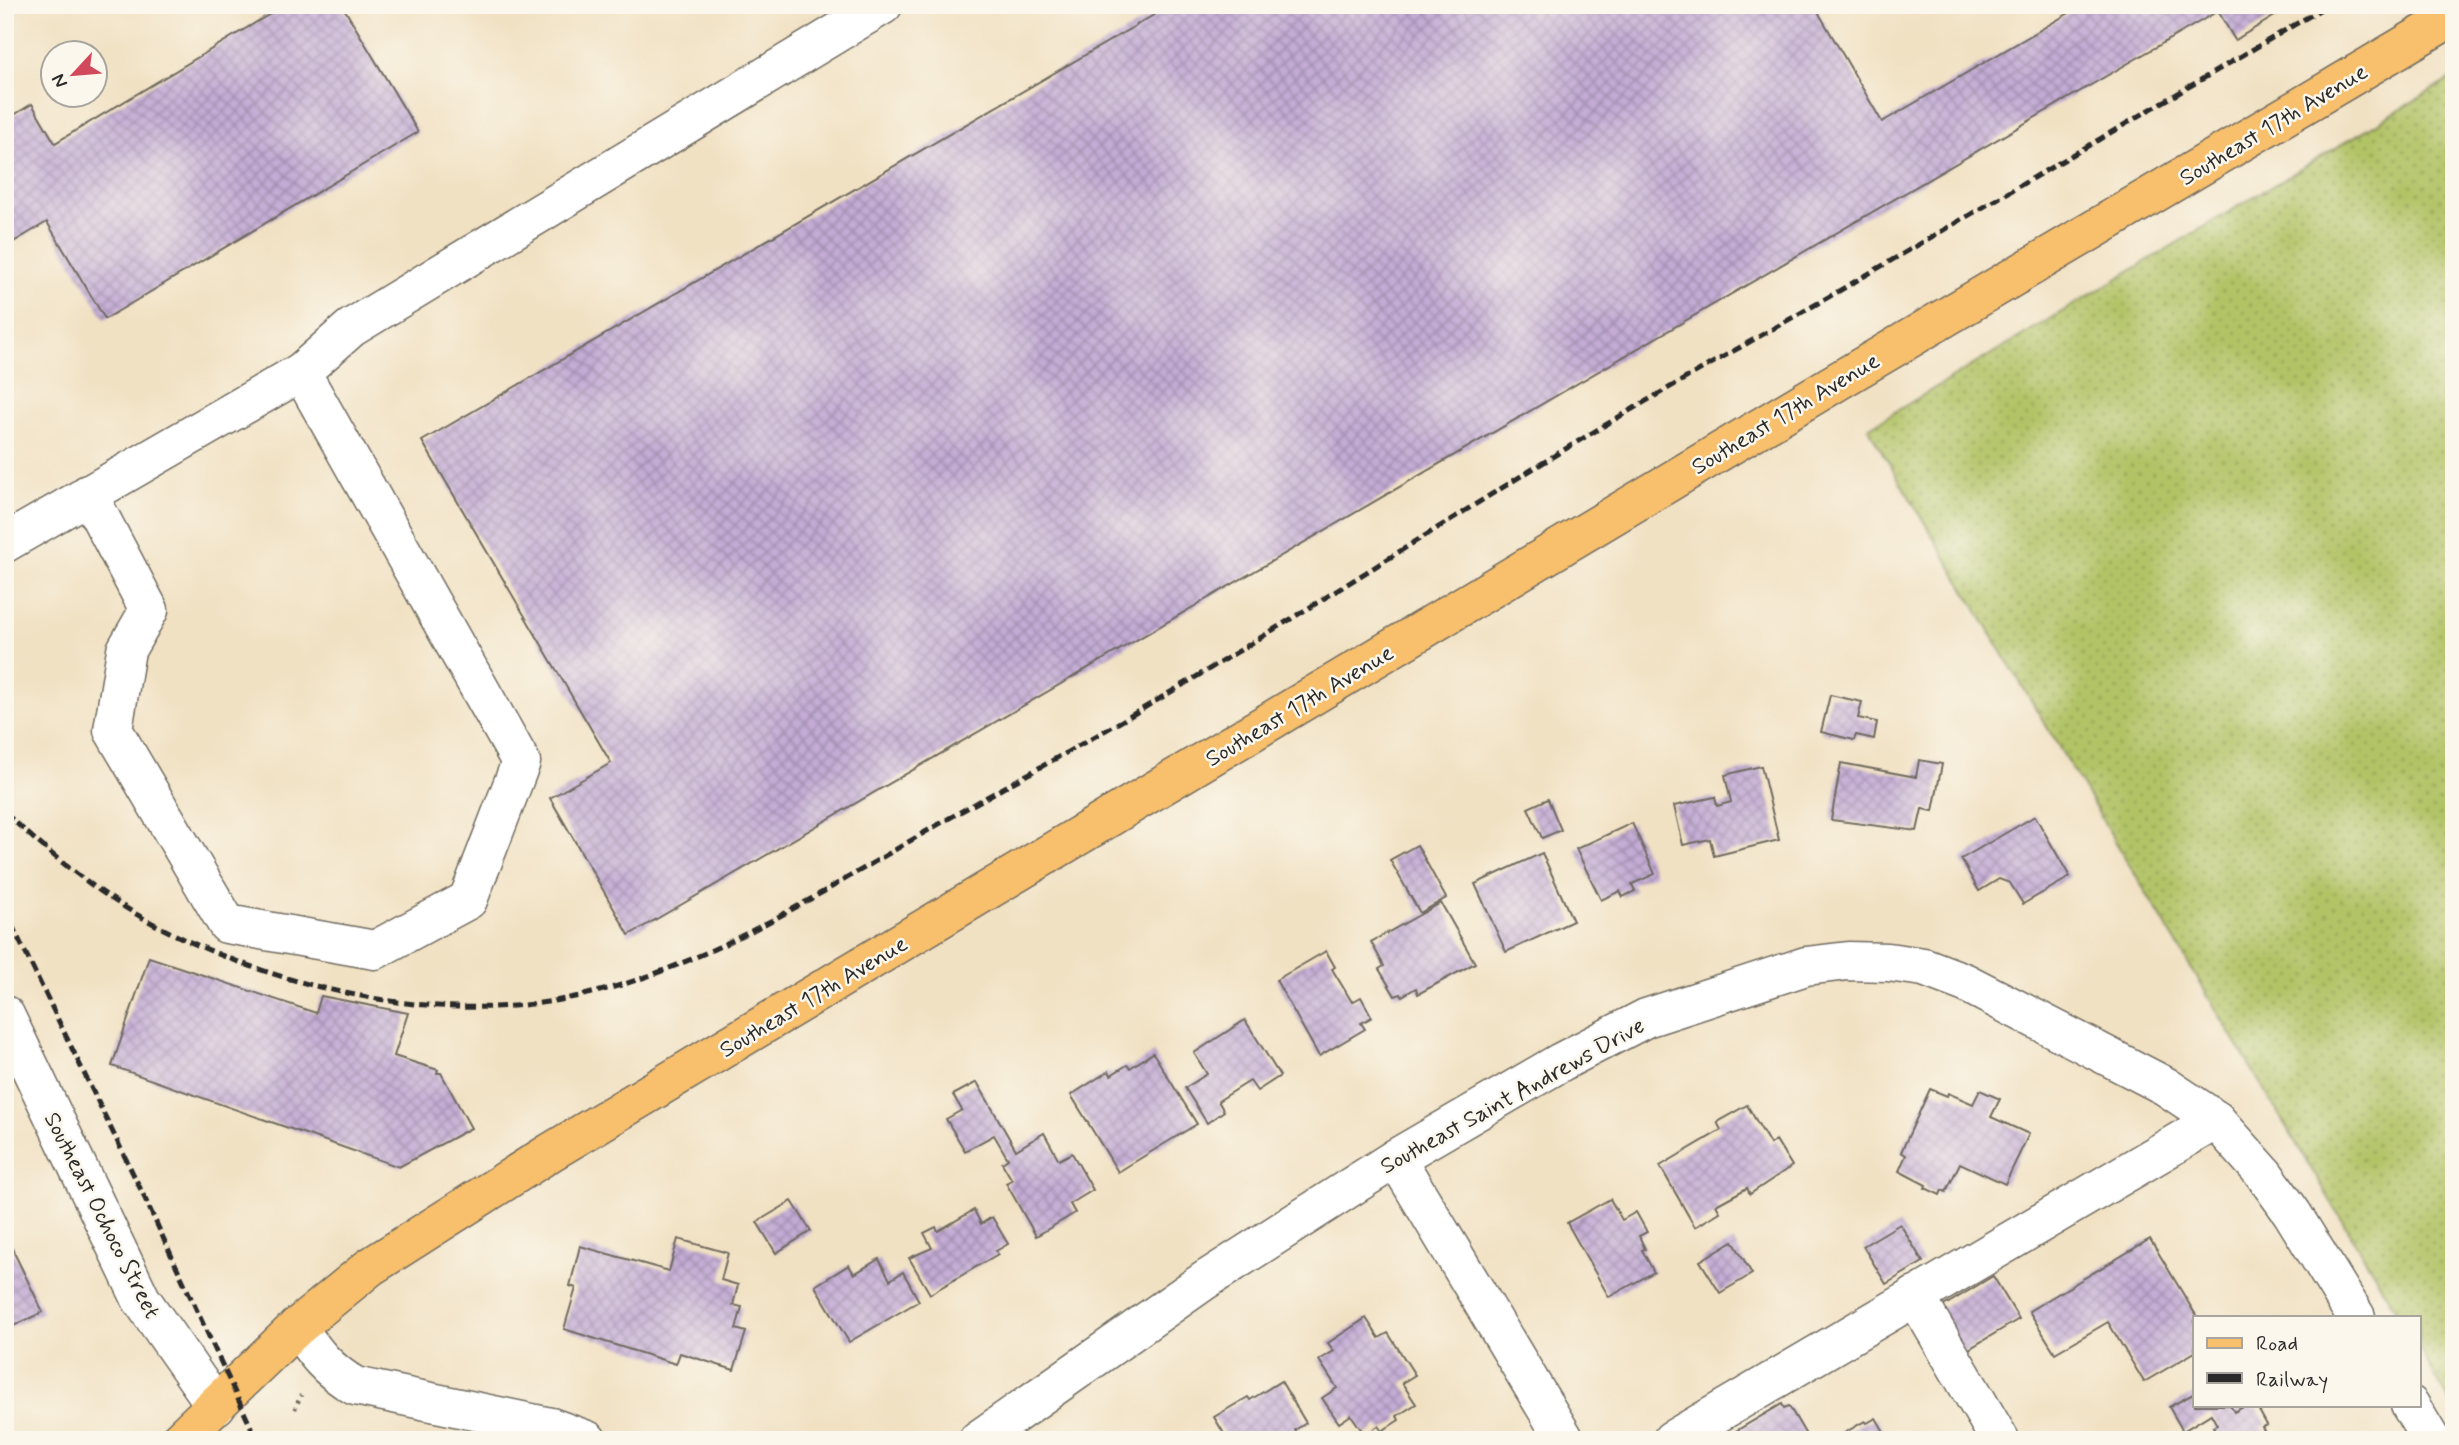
<svg xmlns="http://www.w3.org/2000/svg" width="2459" height="1445" viewBox="0 0 2459 1445" font-family="Mynerve,sans-serif">
  <style>
    .grass { fill: url(#grass-dots); stroke: #6e7748; stroke-width: 2 }
    .building { fill: url(#building-cross-hatch) }
    .lines { fill: none; stroke-linecap: round; stroke-linejoin: round }
    .minor-casing { stroke: #706b60; stroke-width: 41 }
    .major-casing { stroke: #706b60; stroke-width: 41 }
    .path { stroke: #706b60; stroke-width: 4.5; stroke-dasharray: 2 5; stroke-linecap: butt }
    .minor { stroke: #fff; stroke-width: 38 }
    .major { stroke: #f8bf6c; stroke-width: 38 }
    .rail { stroke: #2b2b2b; stroke-width: 5; stroke-dasharray: 10 5; stroke-linecap: butt }
    .labels { text-anchor: middle; stroke-width: 5; stroke-linejoin: round; paint-order: stroke }
    .street-label { font-size: 23px; fill: #2b2b2b; stroke: #fbf7ec }
  </style>
  <defs>
    <pattern id="grass-dots" width="8" height="8" patternUnits="userSpaceOnUse" patternTransform="scale(1.75)"><rect width="8" height="8" fill="#b2c366"/><path d="M2 2h.1M6 6h.1" fill="none" stroke="#919f54" stroke-width="1.8" stroke-linecap="round"/></pattern>
    <pattern id="building-cross-hatch" width="8" height="8" patternUnits="userSpaceOnUse" patternTransform="scale(1.75)"><rect width="8" height="8" fill="#c4acd5"/><path d="M0 0l8 8M0 8l8-8" fill="none" stroke="#9f8cad"/></pattern>
  </defs>
  <rect width="100%" height="100%" fill="#fbf7ec"/>
  <filter id="ink" filterUnits="userSpaceOnUse"><feTurbulence type="fractalNoise" baseFrequency=".0143" numOctaves="2"/><feDisplacementMap in="SourceGraphic" scale="14" xChannelSelector="R" yChannelSelector="G"/><feConvolveMatrix kernelMatrix="1 2 1 2 8 2 1 2 1" color-interpolation-filters="sRGB"/></filter>
  <filter id="wash" filterUnits="userSpaceOnUse"><feTurbulence type="fractalNoise" baseFrequency=".00686" numOctaves="4" result="noise"/><feDisplacementMap in="SourceGraphic" scale="28" xChannelSelector="R" yChannelSelector="G"/><feGaussianBlur stdDeviation="1.57" result="paint"/><feColorMatrix in="noise" values="0 0 0 0 0 0 0 0 0 0 0 0 0 0 0 0 0 1.4 0 .05"/><feComposite in="paint" operator="in"/></filter>
  <g filter="url(#wash)">
    <rect width="100%" height="100%" fill="#f1e1c3"/>
    <polygon class="grass" points="2454,77 2454,1408 2419,1349 2419,1317 2400,1317 1868,428"/>
    <g id="blocks">
      <g class="building">
        <polygon points="285,5 342,5 418,132 105,319 47,222 5,247 5,113 9,118 32,104 55,143"/>
        <polygon points="1171,5 1814,5 1882,122 2083,5 2293,5 2235,40 2218,11 629,935 550,798 611,763 422,441"/>
        <polygon points="1830,695 1862,702 1858,718 1877,722 1874,739 1856,735 1854,740 1821,732"/>
        <polygon points="1919,760 1942,764 1933,811 1922,809 1917,831 1831,820 1841,763 1916,777"/>
        <polygon points="1761,766 1779,840 1714,856 1710,839 1683,845 1674,806 1715,797 1717,806 1731,802 1725,775"/>
        <polygon points="1548,799 1561,830 1542,838 1528,808"/>
        <polygon points="2035,816 2070,877 2023,904 2010,883 1999,879 1979,891 1961,859"/>
        <polygon points="1632,823 1655,874 1632,884 1635,891 1623,897 1620,891 1601,900 1576,849"/>
        <polygon points="1417,845 1446,898 1420,913 1390,860"/>
        <polygon points="1542,853 1573,921 1506,952 1475,884"/>
        <polygon points="1441,903 1475,963 1418,994 1416,988 1402,996 1401,994 1395,996 1379,969 1384,966 1371,942"/>
        <polygon points="1326,951 1335,967 1332,969 1352,1002 1361,997 1372,1017 1361,1023 1365,1029 1319,1056 1276,980"/>
        <polygon points="149,957 316,1013 321,996 408,1013 394,1056 438,1070 437,1073 441,1073 471,1128 399,1167 112,1066"/>
        <polygon points="1245,1020 1280,1076 1257,1091 1250,1081 1218,1101 1224,1111 1207,1123 1185,1088 1207,1074 1194,1053"/>
        <polygon points="1153,1053 1197,1124 1118,1172 1071,1095 1109,1071 1111,1075 1127,1065 1130,1068"/>
        <polygon points="977,1082 1016,1150 1044,1133 1059,1160 1072,1153 1093,1190 1070,1204 1075,1213 1036,1236 1006,1183 1012,1180 1002,1163 1008,1159 994,1135 965,1151 946,1119 962,1110 953,1095"/>
        <polygon points="1930,1089 1947,1096 1948,1093 1973,1104 1980,1090 2000,1099 1991,1117 2029,1134 2005,1184 1960,1163 1946,1192 1942,1190 1940,1195 1925,1188 1926,1185 1899,1171 1906,1155 1901,1152"/>
        <polygon points="1747,1105 1770,1144 1776,1140 1792,1166 1750,1194 1747,1188 1716,1205 1720,1212 1695,1227 1660,1166 1721,1130 1717,1122"/>
        <polygon points="1610,1199 1622,1220 1636,1212 1647,1232 1639,1236 1645,1249 1642,1250 1654,1272 1609,1297 1567,1223"/>
        <polygon points="792,1201 811,1231 776,1253 757,1222"/>
        <polygon points="974,1210 981,1224 992,1217 1008,1244 996,1251 998,1254 930,1294 909,1258 932,1248 924,1233 936,1227 938,1231"/>
        <polygon points="1900,1224 1923,1262 1886,1284 1863,1246"/>
        <polygon points="5,1234 43,1312 5,1330"/>
        <polygon points="678,1239 728,1253 721,1280 738,1285 733,1305 742,1307 736,1329 746,1332 734,1370 680,1353 676,1364 564,1329 576,1288 570,1286 580,1246 669,1271"/>
        <polygon points="2150,1239 2197,1317 2195,1317 2195,1352 2144,1382 2108,1322 2055,1353 2029,1311"/>
        <polygon points="1733,1241 1752,1274 1720,1293 1700,1261"/>
        <polygon points="879,1259 890,1280 903,1272 919,1301 849,1342 815,1286 849,1265 854,1274"/>
        <polygon points="1993,1276 2019,1319 1962,1353 1937,1310"/>
        <polygon points="1366,1318 1379,1338 1388,1333 1415,1375 1402,1383 1416,1404 1397,1416 1399,1420 1382,1431 1378,1426 1365,1435 1351,1415 1339,1423 1322,1398 1337,1388 1319,1360 1334,1351 1328,1343"/>
        <polygon points="1281,1381 1306,1423 1295,1430 1300,1440 1228,1440 1214,1417 1248,1397 1250,1400"/>
        <polygon points="2195,1393 2195,1405 2230,1405 2234,1412 2247,1405 2256,1405 2267,1425 2262,1427 2269,1440 2220,1440 2213,1427 2217,1425 2211,1414 2183,1431 2169,1407"/>
        <polygon points="1782,1404 1784,1408 1789,1406 1809,1440 1734,1440 1731,1434"/>
        <polygon points="1876,1418 1889,1440 1832,1440 1865,1421 1867,1423"/>
      </g>
    </g>
  </g>
  <g filter="url(#ink)">
    <use href="#blocks" fill-opacity="0" stroke="#706b60" stroke-width="2"/>
    <g class="lines">
      <defs>
        <g id="minor">
          <polyline points="301,372 351,328 883,5"/>
          <polyline points="5,543 301,372 521,762 468,900 375,950 227,924 113,730 126,650 149,610 88,494"/>
          <polyline points="5,1015 141,1299 216,1406"/>
          <polyline points="1396,1158 1565,1440"/>
          <polyline points="1915,1296 2000,1440"/>
          <path d="M297,1327C315,1353 327,1370 355,1386L551,1427L587,1440"/>
          <polyline points="2410,1405 2431,1440"/>
          <polyline points="978,1440 1204,1281 1396,1158 1561,1062 1646,1018 1806,966 1848,961 1888,962 1924,967 1966,983 2165,1086 2216,1120 2264,1174 2292,1213 2356,1317"/>
          <polyline points="1672,1440 2216,1120"/>
        </g>
        <polyline id="major" points="179,1440 297,1327 370,1267 551,1152 1838,381 2454,16"/>
      </defs>
      <use href="#minor" class="minor-casing"/>
      <use href="#major" class="major-casing"/>
      <polyline class="path" points="295,1409 301,1395"/>
      <use href="#minor" class="minor"/>
      <use href="#major" class="major"/>
      <g class="rail">
        <path d="M5,813C50,854 99,895 154,924C261,981 403,1017 524,1005C679,989 815,895 946,820C1015,781 1085,743 1154,702C1294,619 1432,530 1572,445C1651,397 1732,352 1813,306C1985,206 2157,106 2328,5"/>
        <polyline points="5,911 141,1190 257,1440"/>
      </g>
    </g>
  </g>
  <g class="labels">
    <g class="street-label">
      <text transform="translate(2273 124) rotate(-31)" y="8">Southeast 17th Avenue</text>
      <text transform="translate(1785 413) rotate(-31)" y="8">Southeast 17th Avenue</text>
      <text transform="translate(1299 705) rotate(-31)" y="8">Southeast 17th Avenue</text>
      <text transform="translate(813 996) rotate(-31)" y="8">Southeast 17th Avenue</text>
      <text transform="translate(1512 1095) rotate(-29)" y="8">Southeast Saint Andrews Drive</text>
      <text transform="translate(103 1215) rotate(63)" y="8">Southeast Ochoco Street</text>
    </g>
  </g>
  <rect width="2459" height="1445" fill="none" stroke="#fbf7ec" stroke-width="28"/>
  <rect x="2193" y="1316" width="228" height="91" fill="#fbf7ec" stroke="#a8a59f" stroke-width="2"/>
  <rect x="2207" y="1338" width="35" height="10" fill="#f8bf6c" stroke="#a8a59f" stroke-width="2"/>
  <text x="2256" y="1350" font-size="21" fill="#2b2b2b">Road</text>
  <rect x="2207" y="1373" width="35" height="10" fill="#2b2b2b" stroke="#a8a59f" stroke-width="2"/>
  <text x="2256" y="1386" font-size="21" fill="#2b2b2b">Railway</text>
  <g transform="translate(74 74) rotate(244)"><circle r="33" fill="#fbf7ec" stroke="#a8a59f" stroke-width="2"/>
  <path d="M0-5L12 26L0 18L-12 26Z" fill="#d1495b"/>
  <text y="-10" font-size="19" font-weight="bold" text-anchor="middle" fill="#2b2b2b">N</text>
  </g>
</svg>
